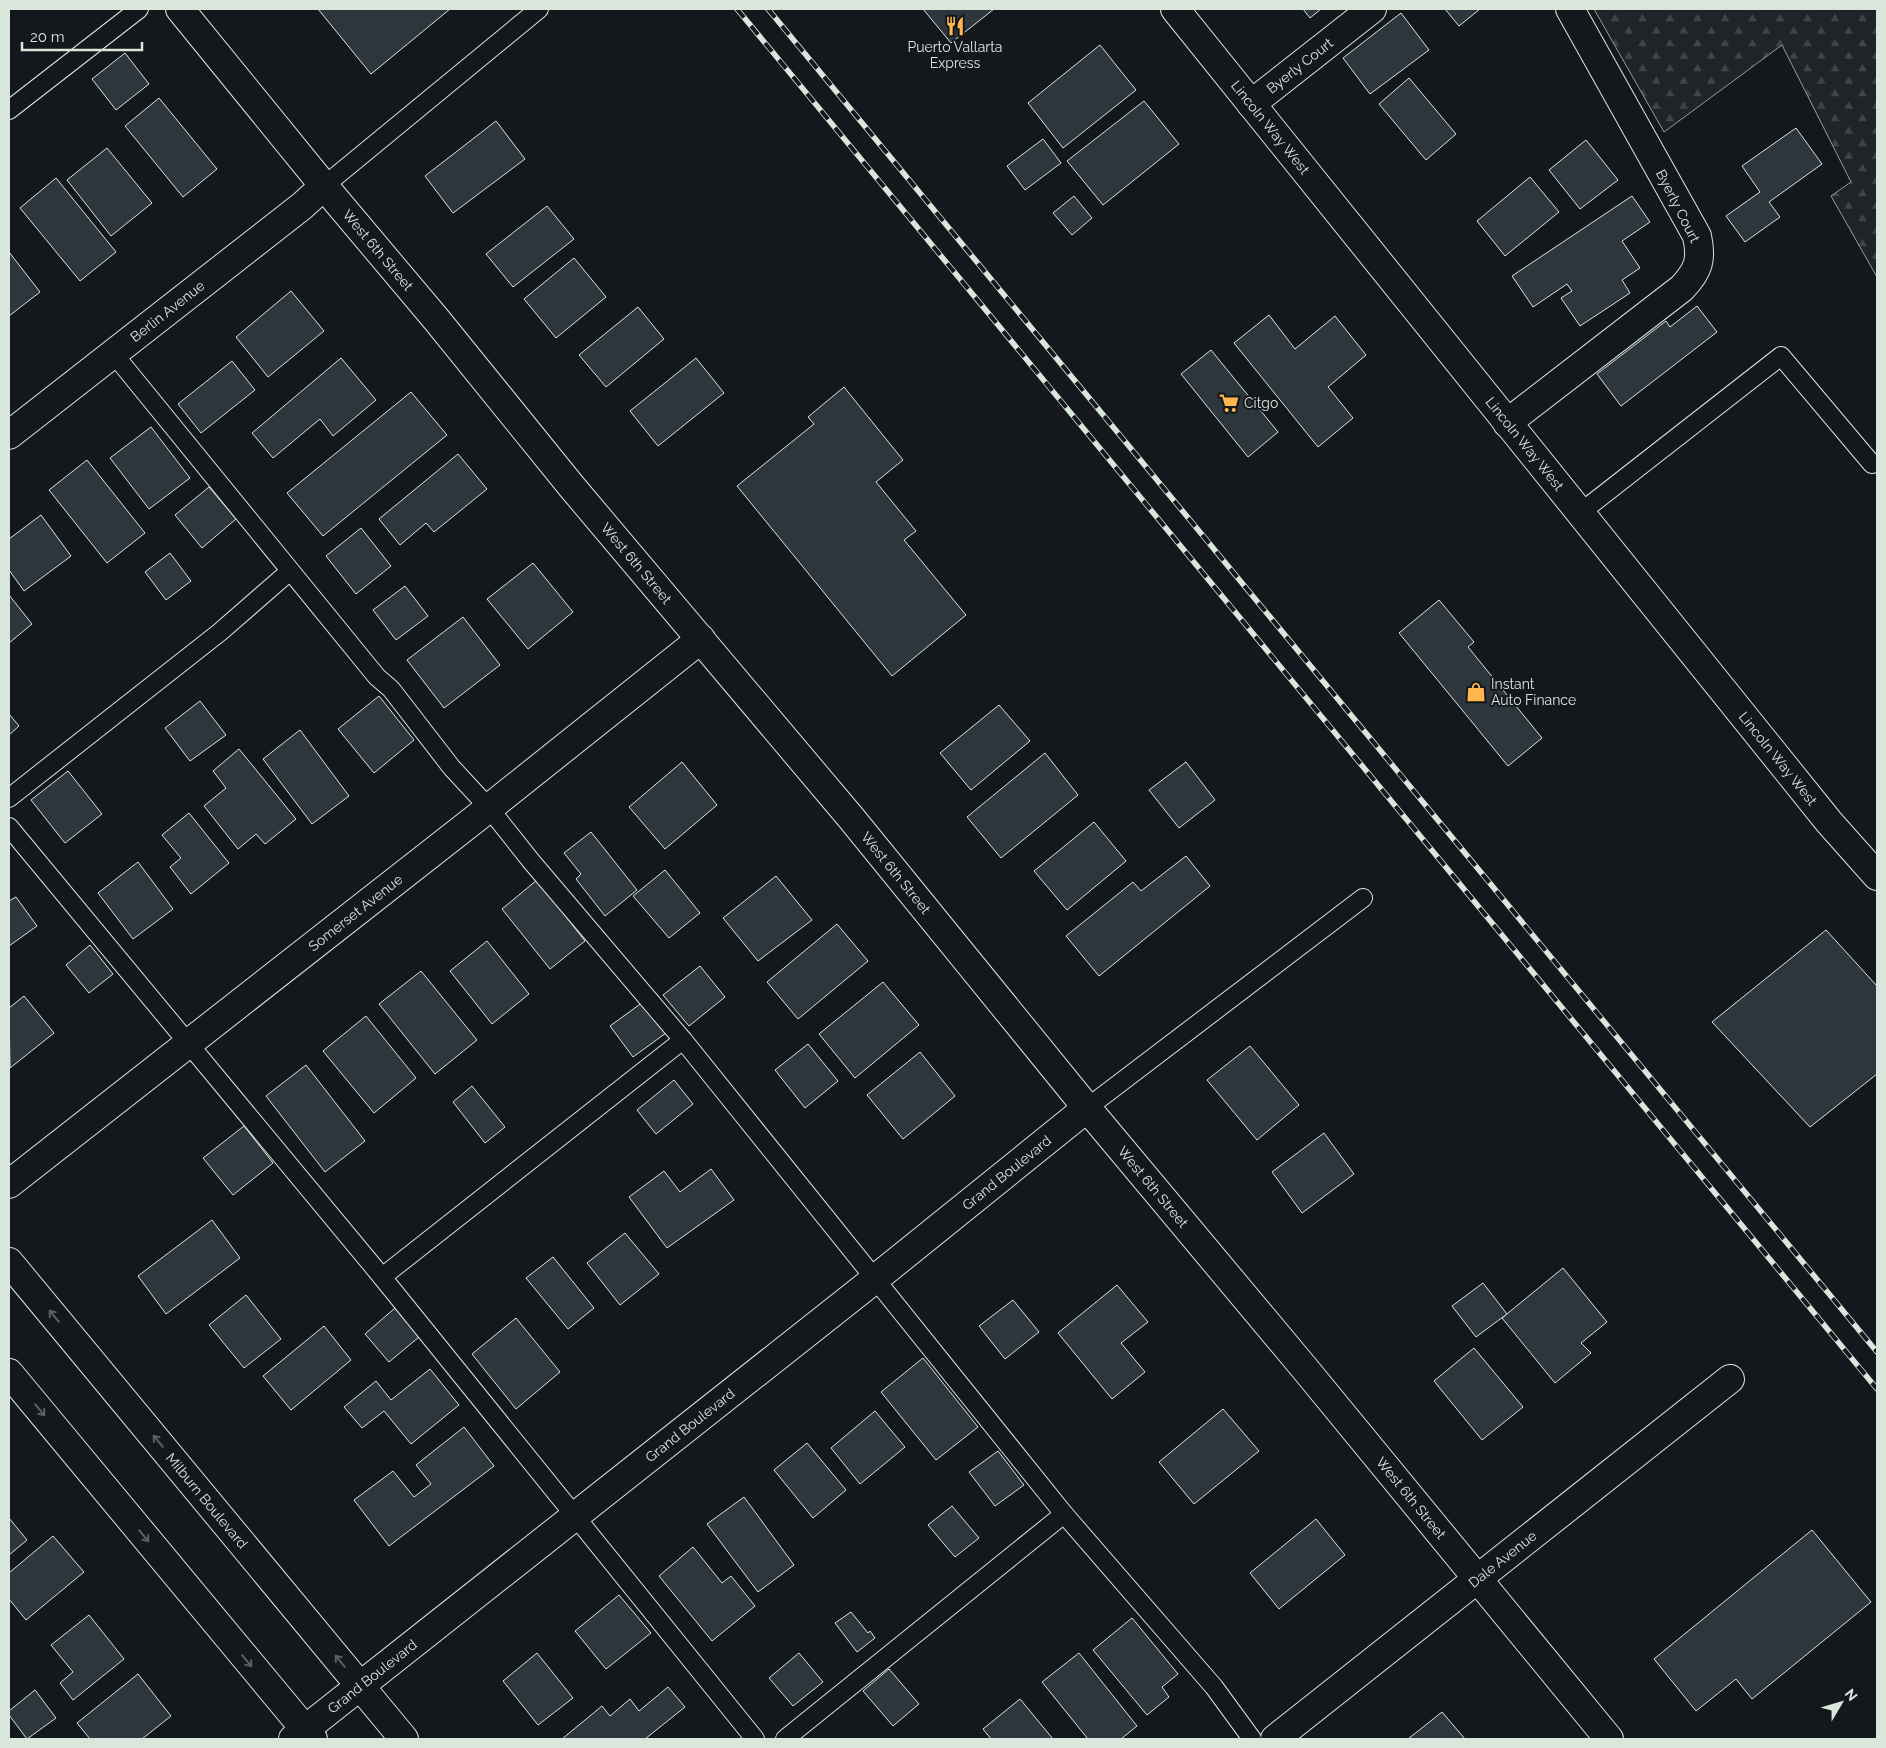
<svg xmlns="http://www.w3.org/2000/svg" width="1886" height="1748" viewBox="0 0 1886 1748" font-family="Raleway,sans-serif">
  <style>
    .forest { fill: url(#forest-firs); stroke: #939e99 }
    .building { fill: #2c363c; stroke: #d8e6dc }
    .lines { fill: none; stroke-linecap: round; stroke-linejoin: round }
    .lane-casing { stroke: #d8e6dc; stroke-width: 20 }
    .street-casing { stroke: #d8e6dc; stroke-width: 30 }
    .secondary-casing { stroke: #d8e6dc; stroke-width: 30 }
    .primary-casing { stroke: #d8e6dc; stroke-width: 30 }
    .lane { stroke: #14181c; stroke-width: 18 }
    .street { stroke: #14181c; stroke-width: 28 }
    .secondary { stroke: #14181c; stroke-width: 28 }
    .primary { stroke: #14181c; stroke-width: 28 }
    .rail-casing { stroke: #d8e6dc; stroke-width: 5.5 }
    .rail { stroke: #14181c; stroke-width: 4; stroke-dasharray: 11; stroke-linecap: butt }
    .oneway { stroke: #59605f }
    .labels { text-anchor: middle; stroke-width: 4; stroke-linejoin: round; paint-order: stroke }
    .poi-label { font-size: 14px; fill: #d8e6dc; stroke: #14181c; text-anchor: start }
    .street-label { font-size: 14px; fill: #d8e6dc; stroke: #14181c }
  </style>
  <defs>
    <pattern id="forest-firs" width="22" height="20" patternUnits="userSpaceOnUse" patternTransform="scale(1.25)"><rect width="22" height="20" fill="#202428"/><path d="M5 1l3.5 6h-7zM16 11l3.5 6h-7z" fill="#404447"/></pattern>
  </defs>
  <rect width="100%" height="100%" fill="#14181c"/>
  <polygon class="forest" points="1594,9 1877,9 1877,277 1831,196 1851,182 1782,45 1664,132"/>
  <g class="building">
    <polygon points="318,9 450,9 371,74"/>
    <polygon points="923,9 994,9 951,43"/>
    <polygon points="1303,9 1321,9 1310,18"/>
    <polygon points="1445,9 1480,9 1459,26"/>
    <polygon points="1401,13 1429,50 1370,94 1343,58"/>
    <polygon points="1100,45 1136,90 1063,148 1028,103"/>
    <polygon points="125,53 149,84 116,110 92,79"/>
    <polygon points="1409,78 1456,134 1426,160 1379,104"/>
    <polygon points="159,98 217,169 183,197 125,126"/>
    <polygon points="1144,101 1179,144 1103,205 1067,161"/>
    <polygon points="496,121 525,159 453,213 425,176"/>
    <polygon points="1796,128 1822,164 1769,202 1780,217 1745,242 1726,216 1760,192 1742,166"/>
    <polygon points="1043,139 1061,163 1025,190 1007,166"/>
    <polygon points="1586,140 1618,180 1580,209 1549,170"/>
    <polygon points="107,148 152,203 111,236 67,180"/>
    <polygon points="1530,177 1559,212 1505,256 1477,221"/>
    <polygon points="56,178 116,252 80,281 20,208"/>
    <polygon points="1074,196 1092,218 1072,235 1053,213"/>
    <polygon points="1632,196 1650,222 1622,241 1640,268 1622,280 1630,293 1580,326 1561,298 1572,291 1567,284 1533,307 1512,276"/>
    <polygon points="547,206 574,239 513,287 486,254"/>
    <polygon points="9,252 40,292 9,316"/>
    <polygon points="574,258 606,297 556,338 524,299"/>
    <polygon points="291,291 324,331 268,377 236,337"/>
    <polygon points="1697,306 1717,332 1621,406 1597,374 1666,321 1670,327"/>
    <polygon points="638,307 664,339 606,387 579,355"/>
    <polygon points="1269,315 1295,349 1335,316 1366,355 1328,387 1353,418 1318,447 1234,343"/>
    <polygon points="1211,350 1278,432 1248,457 1181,374"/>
    <polygon points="341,358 376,400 333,436 320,419 273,458 252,433"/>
    <polygon points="696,358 724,393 658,446 630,411"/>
    <polygon points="232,361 255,390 201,433 178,404"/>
    <polygon points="844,387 903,460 876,482 916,531 904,540 966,615 892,676 737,486 814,424 808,417"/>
    <polygon points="411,392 447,435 323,536 287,493"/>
    <polygon points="151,427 190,478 149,509 110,458"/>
    <polygon points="458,454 487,489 434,532 426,523 400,545 379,519"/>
    <polygon points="87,460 145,533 107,563 49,490"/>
    <polygon points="209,487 236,519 202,548 175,515"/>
    <polygon points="41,515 71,556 24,591 9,570 9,539"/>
    <polygon points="361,528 391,566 356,594 326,556"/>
    <polygon points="170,553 191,581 166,600 145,572"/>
    <polygon points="533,563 573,612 528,649 487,599"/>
    <polygon points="405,586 428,616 396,640 373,610"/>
    <polygon points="9,595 32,624 9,643"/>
    <polygon points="1439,600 1474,642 1468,647 1542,738 1508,766 1399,633"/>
    <polygon points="463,617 500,665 444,708 407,660"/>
    <polygon points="379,696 414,740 374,773 338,729"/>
    <polygon points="200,701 226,735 190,761 165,728"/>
    <polygon points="999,705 1030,741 971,790 940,753"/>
    <polygon points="9,714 19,726 9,735"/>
    <polygon points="300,730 349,796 312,824 263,759"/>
    <polygon points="239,749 296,819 265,844 256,834 238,849 204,806 226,788 213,771"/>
    <polygon points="1045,753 1078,795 1001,858 967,817"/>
    <polygon points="682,762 717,805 665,849 629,807"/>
    <polygon points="1186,762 1215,800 1179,828 1149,790"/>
    <polygon points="68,771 102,814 65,843 31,800"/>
    <polygon points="189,813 229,863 191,894 170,867 181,858 162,835"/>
    <polygon points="1094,822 1126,861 1067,910 1034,871"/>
    <polygon points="591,832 637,890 605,916 576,879 581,874 564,853"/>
    <polygon points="1186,856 1210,886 1099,976 1066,936 1133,882 1141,891"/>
    <polygon points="138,862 173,909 133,939 98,893"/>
    <polygon points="665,870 700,913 669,938 633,896"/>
    <polygon points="776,876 812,920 758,961 723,918"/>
    <polygon points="537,880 585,941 550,969 502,909"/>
    <polygon points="16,897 37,926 9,946 9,901"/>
    <polygon points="837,924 868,961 798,1019 767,982"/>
    <polygon points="1826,930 1877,986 1877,1074 1810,1127 1712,1022"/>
    <polygon points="487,941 529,994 492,1024 450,971"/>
    <polygon points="90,945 113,974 89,993 66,965"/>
    <polygon points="700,966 725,997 689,1026 663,995"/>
    <polygon points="421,971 477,1040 435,1074 379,1004"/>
    <polygon points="883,982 919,1025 855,1078 819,1034"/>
    <polygon points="24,996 54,1033 10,1068 9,1008"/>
    <polygon points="643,1002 666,1033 633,1057 610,1026"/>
    <polygon points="366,1016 416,1078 374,1113 323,1051"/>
    <polygon points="808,1044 838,1081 805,1108 775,1070"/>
    <polygon points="1250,1046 1299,1105 1257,1140 1207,1080"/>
    <polygon points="920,1052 955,1096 903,1139 867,1095"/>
    <polygon points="306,1065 365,1141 325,1172 266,1096"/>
    <polygon points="674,1080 693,1104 656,1134 637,1110"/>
    <polygon points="472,1086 505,1127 485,1143 453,1102"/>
    <polygon points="244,1126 273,1163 233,1195 203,1158"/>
    <polygon points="1324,1133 1354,1174 1302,1213 1272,1172"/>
    <polygon points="711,1169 734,1200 667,1248 629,1197 664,1171 680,1192"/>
    <polygon points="212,1220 240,1258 166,1314 138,1276"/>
    <polygon points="625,1233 659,1274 620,1305 587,1263"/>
    <polygon points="553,1257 594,1308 568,1329 526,1278"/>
    <polygon points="1563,1268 1607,1322 1581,1343 1591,1353 1555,1383 1502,1318"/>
    <polygon points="1483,1283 1507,1314 1476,1337 1452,1306"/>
    <polygon points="1117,1285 1148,1322 1121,1343 1145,1372 1112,1399 1058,1333"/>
    <polygon points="246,1295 281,1339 244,1368 209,1325"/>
    <polygon points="1013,1300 1039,1332 1005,1359 979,1326"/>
    <polygon points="395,1308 419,1337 389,1362 365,1334"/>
    <polygon points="516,1318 560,1372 516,1409 472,1354"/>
    <polygon points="324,1326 351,1360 291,1410 263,1376"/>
    <polygon points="1474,1348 1523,1407 1482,1440 1434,1381"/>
    <polygon points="923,1358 978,1427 936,1460 881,1392"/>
    <polygon points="430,1369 459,1405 411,1444 384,1411 362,1428 344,1407 376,1381 391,1400"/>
    <polygon points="1223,1409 1259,1451 1194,1504 1159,1462"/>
    <polygon points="875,1411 905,1447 860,1484 831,1448"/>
    <polygon points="464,1427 494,1466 389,1546 354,1500 393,1471 414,1497 431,1484 416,1465"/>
    <polygon points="807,1443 846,1490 813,1518 774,1470"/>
    <polygon points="998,1451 1024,1485 995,1506 969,1472"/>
    <polygon points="744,1497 794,1565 758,1592 707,1524"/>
    <polygon points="952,1506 979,1538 955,1557 928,1525"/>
    <polygon points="9,1518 27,1540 9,1555"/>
    <polygon points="1316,1519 1345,1555 1279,1609 1250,1573"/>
    <polygon points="1812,1530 1871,1602 1752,1699 1736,1679 1696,1711 1654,1659"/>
    <polygon points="53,1536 84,1572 26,1620 9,1599 9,1573"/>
    <polygon points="693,1547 722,1583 731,1576 755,1606 712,1641 659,1576"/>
    <polygon points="619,1595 651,1633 606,1669 575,1631"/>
    <polygon points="851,1612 868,1633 870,1631 875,1638 857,1652 835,1623"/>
    <polygon points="89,1615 124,1659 73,1700 60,1683 73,1672 51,1645"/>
    <polygon points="1132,1618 1178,1674 1162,1687 1169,1697 1147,1715 1093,1650"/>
    <polygon points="537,1653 573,1698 538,1725 503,1681"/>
    <polygon points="799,1653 823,1682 793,1706 769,1678"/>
    <polygon points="1079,1653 1137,1726 1121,1739 1088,1739 1042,1682"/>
    <polygon points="889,1669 919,1704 893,1726 863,1691"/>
    <polygon points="138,1674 171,1716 142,1739 90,1739 77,1723"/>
    <polygon points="668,1687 685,1707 645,1739 562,1739 602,1706 610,1716 630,1699 639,1711"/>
    <polygon points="35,1690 56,1718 27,1739 9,1715 9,1711"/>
    <polygon points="1020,1699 1053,1739 991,1739 983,1729"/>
    <polygon points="1442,1712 1465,1739 1408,1739"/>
  </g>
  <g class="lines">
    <defs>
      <g id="lane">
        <polyline points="9,110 139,9"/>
        <polyline points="324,186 539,9"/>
        <polyline points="113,353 377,677 391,689 452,768 489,808 531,861 683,1040 1064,1514 1214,1687 1252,1739"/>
        <polyline points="1580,513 1781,356 1872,464"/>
        <polyline points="9,798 220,632 290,571"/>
        <polyline points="9,827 382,1277 755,1739"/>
        <polyline points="1087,1108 1363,898"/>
        <polyline points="382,1277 683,1040"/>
        <polyline points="785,1739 1064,1514"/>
      </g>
      <g id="street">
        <path id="s1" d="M180,9L324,186L436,319L572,487L852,819L1087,1108L1306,1370L1609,1739"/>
        <path id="s2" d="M1251,104L1372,9"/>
        <path d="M1507,423L1682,288C1699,270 1702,259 1697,236L1570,9"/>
        <path id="s3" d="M9,435L302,206L324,186"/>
        <path id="s4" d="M9,1184L489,808L701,639"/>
        <path id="s5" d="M293,1739L875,1279L1087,1108"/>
        <path id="s6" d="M1275,1739L1730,1379"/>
      </g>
      <g id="secondary">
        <path id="s7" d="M9,1262L404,1739"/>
        <polyline points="9,1373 313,1739"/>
      </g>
      <g id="primary">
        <path id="s8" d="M1175,9L1829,822L1877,876"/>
      </g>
    </defs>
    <use href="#lane" class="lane-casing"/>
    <use href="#street" class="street-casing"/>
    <use href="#secondary" class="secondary-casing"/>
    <use href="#primary" class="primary-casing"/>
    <use href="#lane" class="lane"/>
    <use href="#street" class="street"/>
    <use href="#secondary" class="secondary"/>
    <use href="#primary" class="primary"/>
    <defs>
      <g id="rail">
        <polyline points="737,9 1877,1389"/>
        <polyline points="768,9 1877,1352"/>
      </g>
    </defs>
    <use href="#rail" class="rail-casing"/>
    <use href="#rail" class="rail"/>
  </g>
  <defs><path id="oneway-shaft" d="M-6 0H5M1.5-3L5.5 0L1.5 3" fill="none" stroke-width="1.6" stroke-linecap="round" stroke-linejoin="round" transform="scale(1.25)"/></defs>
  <g class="oneway">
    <use href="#oneway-shaft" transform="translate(54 1316) rotate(-130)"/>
    <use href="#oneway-shaft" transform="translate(40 1410) rotate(50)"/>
    <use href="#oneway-shaft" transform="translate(158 1441) rotate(-130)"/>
    <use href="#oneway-shaft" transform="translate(144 1536) rotate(50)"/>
    <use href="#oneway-shaft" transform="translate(247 1661) rotate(50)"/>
    <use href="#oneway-shaft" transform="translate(340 1661) rotate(-129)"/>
  </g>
  <defs>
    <symbol id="restaurant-bare" viewBox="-9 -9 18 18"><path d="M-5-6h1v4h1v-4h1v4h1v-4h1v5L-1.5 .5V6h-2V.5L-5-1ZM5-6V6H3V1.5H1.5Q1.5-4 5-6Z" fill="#ffb74d" stroke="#14181c" stroke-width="2.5" paint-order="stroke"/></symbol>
    <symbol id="supermarket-bare" viewBox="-9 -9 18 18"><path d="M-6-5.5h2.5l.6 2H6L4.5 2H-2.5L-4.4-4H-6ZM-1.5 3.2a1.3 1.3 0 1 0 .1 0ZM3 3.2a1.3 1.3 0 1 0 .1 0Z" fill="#ffb74d" stroke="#14181c" stroke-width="2.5" paint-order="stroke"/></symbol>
    <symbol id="shop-bare" viewBox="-9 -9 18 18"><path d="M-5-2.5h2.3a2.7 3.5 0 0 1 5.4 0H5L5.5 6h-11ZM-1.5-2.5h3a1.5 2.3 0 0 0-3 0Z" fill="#ffb74d" stroke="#14181c" stroke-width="2.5" paint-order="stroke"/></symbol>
  </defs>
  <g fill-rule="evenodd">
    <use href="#restaurant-bare" x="941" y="12" width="28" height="28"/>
    <use href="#supermarket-bare" x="1215" y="389" width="28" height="28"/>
    <use href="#shop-bare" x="1462" y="678" width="28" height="28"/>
  </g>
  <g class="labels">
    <g class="poi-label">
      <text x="955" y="52" text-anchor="middle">Puerto Vallarta<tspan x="955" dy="16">Express</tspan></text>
      <text x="1244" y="408">Citgo</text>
      <text x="1491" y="689">Instant<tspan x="1491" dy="16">Auto Finance</tspan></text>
    </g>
    <g class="street-label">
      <text dy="5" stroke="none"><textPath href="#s2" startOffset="62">Byerly Court</textPath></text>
      <text dy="5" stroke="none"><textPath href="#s8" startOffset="152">Lincoln Way West</textPath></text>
      <text transform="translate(1678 206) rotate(63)" y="5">Byerly Court</text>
      <text dy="5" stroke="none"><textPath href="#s1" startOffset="312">West 6th Street</textPath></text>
      <text dy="5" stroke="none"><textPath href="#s3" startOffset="201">Berlin Avenue</textPath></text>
      <text dy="5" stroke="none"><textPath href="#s8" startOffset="558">Lincoln Way West</textPath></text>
      <text dy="5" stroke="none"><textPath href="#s1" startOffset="718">West 6th Street</textPath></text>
      <text dy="5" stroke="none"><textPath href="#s8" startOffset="962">Lincoln Way West</textPath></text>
      <text dy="5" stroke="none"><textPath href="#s1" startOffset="1122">West 6th Street</textPath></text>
      <text dy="5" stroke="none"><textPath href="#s4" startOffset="440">Somerset Avenue</textPath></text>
      <text dy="5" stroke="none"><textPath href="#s5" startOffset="911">Grand Boulevard</textPath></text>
      <text dy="5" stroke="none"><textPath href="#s1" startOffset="1528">West 6th Street</textPath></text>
      <text dy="5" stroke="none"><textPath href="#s5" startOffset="506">Grand Boulevard</textPath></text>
      <text dy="5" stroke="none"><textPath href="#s1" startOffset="1932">West 6th Street</textPath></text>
      <text dy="5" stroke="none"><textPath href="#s7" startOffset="310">Milburn Boulevard</textPath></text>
      <text dy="5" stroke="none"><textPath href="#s6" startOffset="290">Dale Avenue</textPath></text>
      <text dy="5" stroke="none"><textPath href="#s5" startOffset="101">Grand Boulevard</textPath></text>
    </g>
  </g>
  <rect width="1886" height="1748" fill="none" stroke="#d8e6dc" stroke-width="20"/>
  <g transform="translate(1841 1703) rotate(52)" stroke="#14181c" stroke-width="4" paint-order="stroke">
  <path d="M0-4L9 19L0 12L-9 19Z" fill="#d8e6dc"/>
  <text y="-8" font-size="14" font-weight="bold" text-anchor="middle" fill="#d8e6dc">N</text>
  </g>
  <path d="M22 42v8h120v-8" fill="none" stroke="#d8e6dc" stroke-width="2.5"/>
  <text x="30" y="42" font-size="15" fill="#d8e6dc" stroke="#14181c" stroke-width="4" paint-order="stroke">20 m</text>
</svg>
